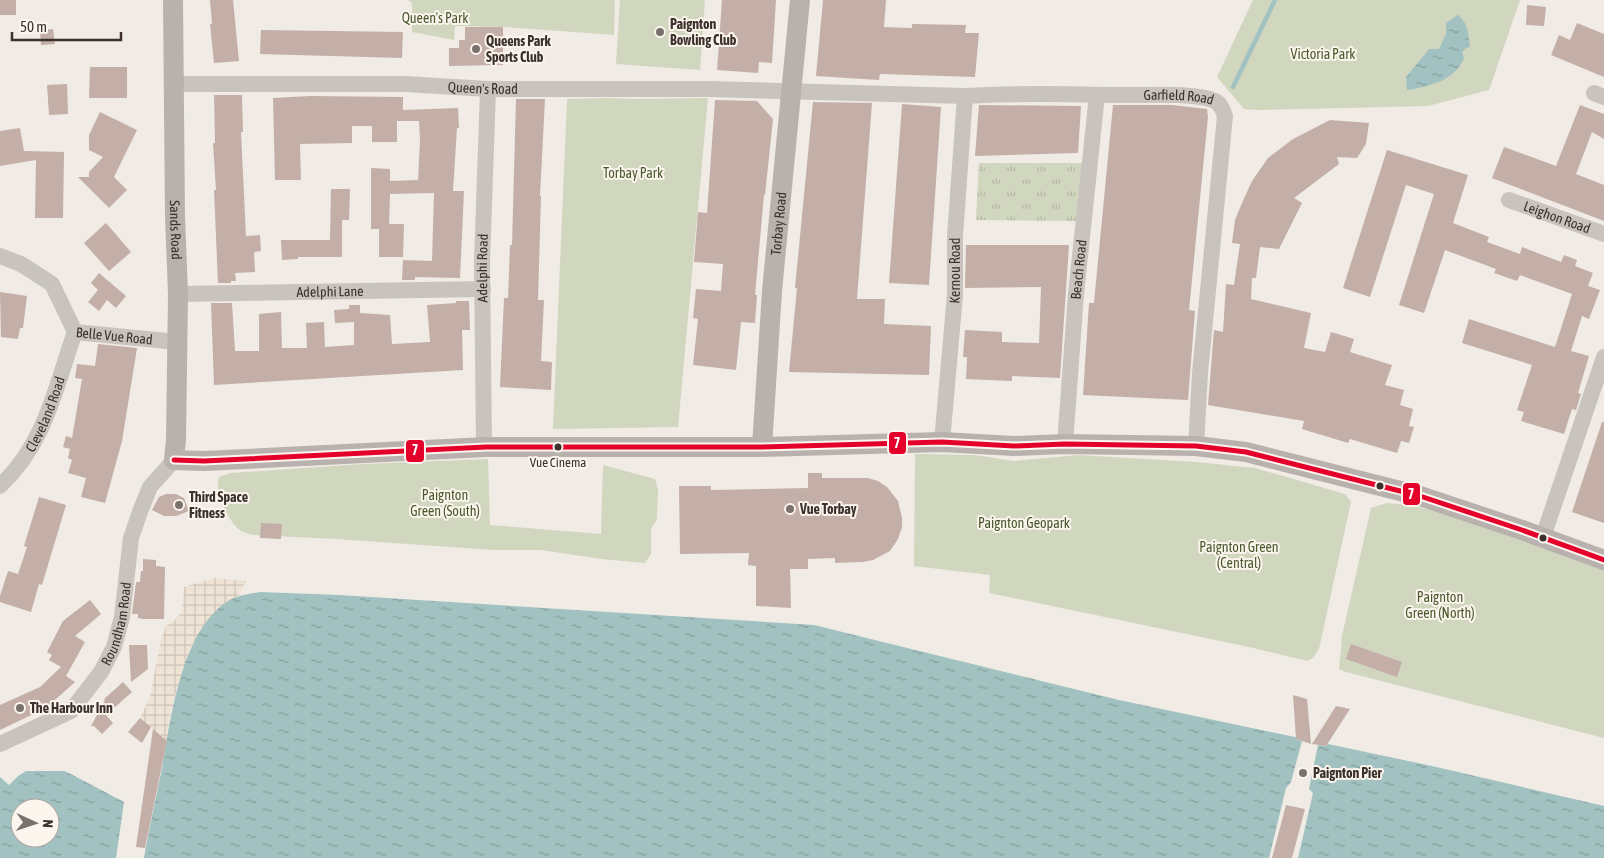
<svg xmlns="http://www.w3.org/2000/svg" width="1604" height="858" viewBox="0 0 1604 858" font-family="'Asap Condensed',sans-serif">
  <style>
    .grass { fill: url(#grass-tufts) }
    .green { fill: #d1d6bf }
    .plaza { fill: url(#plaza-grid) }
    .water { fill: url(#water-ripples); fill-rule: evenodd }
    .pier { fill: #f0ebe5 }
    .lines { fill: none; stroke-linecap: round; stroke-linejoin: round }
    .stream { stroke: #a1c2c1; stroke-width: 4.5 }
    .building { fill: #c3afa7 }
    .minor { stroke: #c9c3be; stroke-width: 16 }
    .major { stroke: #b8b1ad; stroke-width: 20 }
    .bus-1-casing { stroke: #fbf5ee; stroke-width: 9 }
    .bus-1 { stroke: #e4002b; stroke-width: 5 }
    .poi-dot { fill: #7a716c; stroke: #fbf5ee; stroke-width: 2 }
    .bus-dot { fill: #3b302b; stroke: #fbf5ee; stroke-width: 2 }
    .labels { text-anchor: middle; stroke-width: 4; stroke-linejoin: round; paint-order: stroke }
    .bus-label { font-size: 13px; fill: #3b302b; stroke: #fbf5ee }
    .park-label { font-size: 14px; fill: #4a5a2e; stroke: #fbf5ee }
    .poi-label { font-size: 14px; font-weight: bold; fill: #3b302b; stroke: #fbf5ee; text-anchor: start }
    .street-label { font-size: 14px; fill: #3b302b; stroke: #fbf5ee }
    .line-badge { stroke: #fbf5ee; stroke-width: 2 }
    .badge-label { font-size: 14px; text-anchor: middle; font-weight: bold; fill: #fff }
  </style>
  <defs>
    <pattern id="grass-tufts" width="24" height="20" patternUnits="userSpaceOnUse" patternTransform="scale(1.25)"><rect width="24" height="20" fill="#d1d6bf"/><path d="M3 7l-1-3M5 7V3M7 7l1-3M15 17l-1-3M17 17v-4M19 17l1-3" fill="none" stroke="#b4b8a4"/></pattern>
    <pattern id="plaza-grid" width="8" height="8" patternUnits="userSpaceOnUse" patternTransform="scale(1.25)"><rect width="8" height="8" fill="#eee3d5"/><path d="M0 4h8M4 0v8" fill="none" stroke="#cdc3b7"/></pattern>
    <pattern id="water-ripples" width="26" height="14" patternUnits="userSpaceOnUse" patternTransform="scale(1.25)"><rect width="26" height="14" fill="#a1c2c1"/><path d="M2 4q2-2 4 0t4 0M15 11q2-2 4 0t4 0" fill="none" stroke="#849e9d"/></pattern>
  </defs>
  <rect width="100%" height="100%" fill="#f0ebe5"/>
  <polygon class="grass" points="979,163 1084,163 1078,221 976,220"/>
  <g class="green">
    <polygon points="408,0 615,0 614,35 503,27 455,26 454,40 412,32 412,3"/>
    <polygon points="620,0 705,0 700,70 616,64"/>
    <polygon points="1253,0 1520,0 1489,90 1428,106 1256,110 1244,109 1217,77"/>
    <polygon points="606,98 637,99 708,98 678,427 553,429 567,99"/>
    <polygon points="915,454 975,455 1014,461 1078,455 1196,462 1255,468 1345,494 1351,502 1319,649 1313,658 1307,661 1249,647 989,593 990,575 914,566"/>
    <path d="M488,459L490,525L601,534L603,465L655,479L658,490L657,519L651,529V554L645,563L602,559L541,550H494L336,539L255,535C249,534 244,533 240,530C228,522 214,490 219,477L230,473L363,464Z"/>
    <path d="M1387,503C1420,505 1446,514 1477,524C1520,538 1562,553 1604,570V738L1346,672L1339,669L1342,636L1371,508Z"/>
  </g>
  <polygon class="plaza" points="214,578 246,581 238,596 227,602 216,612 193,645 177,688 170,715 167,741 140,718 150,697 161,639 167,625 173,622 182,612 184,587"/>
  <g class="water">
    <path d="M1458,15C1469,24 1468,34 1470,47L1466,48L1462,52L1464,58C1456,80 1428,87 1407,90L1406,77L1429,49H1439L1446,34V23Z"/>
    <path d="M261,592L339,595L814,625L1119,700L1432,766L1604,806V858H144C149,828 156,798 162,768C171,718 181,631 228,601C238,595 249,594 261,592Z"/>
    <path d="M26,771H65L124,802L116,858H0V777L9,785L18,776ZM20,808H50V838H20Z"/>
  </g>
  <polygon class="pier" points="1296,735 1329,742 1326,746 1318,745 1309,789 1313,793 1298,858 1269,858 1286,788 1291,782 1302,741 1296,739"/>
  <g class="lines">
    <polyline class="stream" points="1233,87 1275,0"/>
  </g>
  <g class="building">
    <rect x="0" y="0" width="16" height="15"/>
    <polygon points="210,0 233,0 239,61 214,63 210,24 212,24"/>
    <polygon points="722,0 776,0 772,63 759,62 758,73 717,70"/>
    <polygon points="823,0 886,0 884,27 912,28 912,24 966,25 965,33 979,33 975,77 880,74 879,80 816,76"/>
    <polygon points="1527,5 1546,7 1544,26 1526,25"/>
    <polygon points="1577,23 1604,34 1604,77 1551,55 1559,35 1570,40"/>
    <polygon points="465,27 503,27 503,65 449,66 449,48 459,48 459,40 465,40"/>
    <polygon points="53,29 55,44 41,45 40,30"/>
    <polygon points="261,30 403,32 402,58 260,54"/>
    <polygon points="90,67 127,67 127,98 89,98"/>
    <polygon points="67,84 68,114 49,115 47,85"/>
    <polygon points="214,95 242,95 243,132 241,132 246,236 260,235 261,251 254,252 255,272 235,273 236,281 231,281 231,283 218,283 214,190 216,190 213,143 215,143"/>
    <polygon points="310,96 403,97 403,110 458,108 459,128 457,128 453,191 464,191 460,278 415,277 415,280 402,280 403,260 432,261 434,193 390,194 389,224 404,224 403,257 379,257 379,229 371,229 371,168 390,169 390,181 418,180 420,141 419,121 397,121 397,142 372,142 372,126 352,126 352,143 300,144 301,180 275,180 273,98"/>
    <polygon points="516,99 545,99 540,196 541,196 538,300 544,300 541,361 552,362 551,390 500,387 504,298 508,298 510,245 512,245"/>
    <polygon points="715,100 757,101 773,119 765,195 764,195 755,295 757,295 755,323 741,322 736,370 693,365 698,319 693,318 696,289 721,291 723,264 694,262 698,212 707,213"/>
    <polygon points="813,102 872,103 857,299 885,299 884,324 931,326 929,375 789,372 797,288 795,288"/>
    <polygon points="902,104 941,107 929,285 889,283"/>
    <polygon points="979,105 1081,106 1078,153 975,156"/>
    <polygon points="1113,105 1172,105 1207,109 1208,117 1189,310 1195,311 1188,400 1083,395 1089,303 1094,303"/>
    <polygon points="1580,105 1604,114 1604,139 1592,132 1576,174 1604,185 1604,221 1492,178 1504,147 1556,166"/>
    <polygon points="100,112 137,130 114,177 127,190 109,208 78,177 89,177 89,172 103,157 89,150 89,135"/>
    <polygon points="1330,120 1369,123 1366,144 1357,158 1337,157 1339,164 1294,198 1302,203 1279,249 1260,247 1256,278 1252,278 1251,299 1311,313 1304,348 1325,352 1331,332 1354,339 1350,352 1392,365 1385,385 1404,390 1400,405 1413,409 1409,426 1414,427 1409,443 1401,441 1397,453 1350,439 1348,443 1302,429 1304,421 1208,405 1214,330 1223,332 1226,284 1234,285 1240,244 1232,243 1235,220 1242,203 1252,181 1268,158 1293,139"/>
    <polygon points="20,128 24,151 64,152 63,218 35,218 36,160 0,166 0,131"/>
    <polygon points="1387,150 1468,175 1453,223 1489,237 1487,242 1520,254 1522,247 1561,262 1564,255 1577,260 1575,266 1593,273 1588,286 1600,290 1589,319 1582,316 1571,351 1589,356 1578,393 1581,394 1576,410 1572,409 1564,434 1521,421 1524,412 1517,410 1532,365 1462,343 1469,319 1555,347 1572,294 1520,275 1517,281 1494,273 1496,269 1445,250 1424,313 1399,305 1434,194 1406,185 1370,297 1343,288"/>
    <polygon points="331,189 350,189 349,220 342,220 342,257 298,257 298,259 282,260 281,240 330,240"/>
    <polygon points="106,223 131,252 109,271 84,243"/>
    <polygon points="966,245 1069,245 1060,378 1012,376 1012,381 966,379 967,357 963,357 965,330 1002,332 1002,342 1039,343 1041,287 965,288"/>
    <polygon points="99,273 126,296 116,308 107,300 99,311 88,302 98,290 91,283"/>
    <polygon points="0,292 27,296 23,328 20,328 18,339 1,337"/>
    <polygon points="456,301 469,301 470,330 462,330 463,370 214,385 211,303 232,303 235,351 259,351 259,314 281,312 282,348 307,348 306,323 324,322 325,347 354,345 354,322 335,323 334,310 349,309 349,305 360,305 360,313 390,315 392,344 430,342 427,305 456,303"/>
    <polygon points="98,344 137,348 122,441 105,503 81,497 86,478 68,473 72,460 68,458 70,449 63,447 66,436 72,438 82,379 75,378 77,364 95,366"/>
    <polygon points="1602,422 1604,422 1604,523 1572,512"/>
    <polygon points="808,473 822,473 822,478 868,478 878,481 887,487 898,501 902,518 902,527 898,539 890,551 873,560 863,562 835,563 835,558 808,559 808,569 790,569 791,608 756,606 756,566 748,565 749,553 680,554 679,486 711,486 711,490 808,488"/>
    <polygon points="166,494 176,494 184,498 189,511 176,516 164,516 152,510 159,497"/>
    <polygon points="39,497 66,505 42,585 39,584 31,612 0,602 0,596 8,571 18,574 27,547 24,546"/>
    <polygon points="261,523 282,524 281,539 260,538"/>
    <polygon points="143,559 156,560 156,566 165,567 164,619 143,619 138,618 138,614 132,614 136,582 140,582 141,571 143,571"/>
    <polygon points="90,600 101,614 75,636 85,642 66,676 75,682 46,708 0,730 0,705 40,687 61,667 49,660 52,655 47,652 63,621"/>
    <polygon points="1351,644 1402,662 1397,677 1346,659"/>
    <polygon points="129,645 147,645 148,669 131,682"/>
    <polygon points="123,682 132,692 106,715 113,723 102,734 94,726 91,726 105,700 104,699"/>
    <polygon points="1293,695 1307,699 1311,744 1296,739"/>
    <polygon points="1336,706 1350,709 1326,746 1312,744"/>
    <polygon points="140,718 151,727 142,743 128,732"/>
    <polygon points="153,729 167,741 145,848 136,847"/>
    <polygon points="1286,805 1305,809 1292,858 1272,858"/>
  </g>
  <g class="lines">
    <g class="minor">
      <path id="s1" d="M174,84H405L488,89H709L965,96C1021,92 1078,95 1134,95C1155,95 1197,93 1215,101C1221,104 1223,110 1225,116L1200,373L1196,446"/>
      <polyline points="1594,93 1604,97"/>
      <path id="s2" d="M1509,200L1604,234"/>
      <path id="s3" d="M0,256L21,264L52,284L75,332L177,342"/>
      <path id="s4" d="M178,294L483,289"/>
      <path id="s5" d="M942,442L955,295V236L965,96"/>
      <path id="s6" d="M1065,444L1076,294L1097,95"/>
      <path id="s7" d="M484,447L482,262L488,89"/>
      <path id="s8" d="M0,486C46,443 55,388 75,332"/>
      <polyline points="1543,537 1604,357"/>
      <path id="s9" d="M0,744L71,711L101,672L114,647L122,617L131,538L141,509L150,487L174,460"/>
    </g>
    <g class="major">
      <path id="s10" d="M173,0L175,217L178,294L176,440L174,460L204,461L486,447H762L942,442L1014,446L1065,444L1196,446L1246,452L1420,496L1522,530L1604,560"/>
      <path id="s11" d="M762,447L772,291L800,0"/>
    </g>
    <defs>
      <polyline id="bus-1" points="174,460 204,461 486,447 762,447 942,442 1014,446 1065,444 1196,446 1246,452 1420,496 1522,530 1604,560"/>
    </defs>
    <use href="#bus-1" class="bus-1-casing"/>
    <use href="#bus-1" class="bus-1"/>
  </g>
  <g class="poi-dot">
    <circle cx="660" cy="32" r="5"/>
    <circle cx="476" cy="49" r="5"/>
    <circle cx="179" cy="505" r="5"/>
    <circle cx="790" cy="509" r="5"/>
    <circle cx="20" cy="708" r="5"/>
    <circle cx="1303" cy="773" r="5"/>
  </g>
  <g class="bus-dot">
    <circle cx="558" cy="447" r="4.5"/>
    <circle cx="1380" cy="486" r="4.5"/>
    <circle cx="1543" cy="538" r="4.5"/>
  </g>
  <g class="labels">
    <g class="bus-label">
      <text x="558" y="467">Vue Cinema</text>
    </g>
    <g class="park-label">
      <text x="435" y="23">Queen's Park</text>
      <text x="1323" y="59">Victoria Park</text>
      <text x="633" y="178">Torbay Park</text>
      <text x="445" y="500">Paignton<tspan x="445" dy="16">Green (South)</tspan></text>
      <text x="1024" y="528">Paignton Geopark</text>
      <text x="1239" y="552">Paignton Green<tspan x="1239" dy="16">(Central)</tspan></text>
      <text x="1440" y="602">Paignton<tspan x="1440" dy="16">Green (North)</tspan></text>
    </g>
    <g class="poi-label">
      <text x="670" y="29">Paignton<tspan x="670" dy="16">Bowling Club</tspan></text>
      <text x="486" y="46">Queens Park<tspan x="486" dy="16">Sports Club</tspan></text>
      <text x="189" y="502">Third Space<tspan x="189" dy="16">Fitness</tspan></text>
      <text x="800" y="514">Vue Torbay</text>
      <text x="30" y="713">The Harbour Inn</text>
      <text x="1313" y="778">Paignton Pier</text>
    </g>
    <g class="street-label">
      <text dy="5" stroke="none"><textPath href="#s1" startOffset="309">Queen's Road</textPath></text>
      <text dy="5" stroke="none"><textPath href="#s1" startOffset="1005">Garfield Road</textPath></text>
      <text dy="5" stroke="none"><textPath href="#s2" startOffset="51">Leighon Road</textPath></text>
      <text dy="5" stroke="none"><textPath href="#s11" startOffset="224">Torbay Road</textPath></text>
      <text dy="5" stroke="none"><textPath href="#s10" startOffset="230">Sands Road</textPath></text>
      <text dy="5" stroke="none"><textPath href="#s7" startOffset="179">Adelphi Road</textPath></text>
      <text dy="5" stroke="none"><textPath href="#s5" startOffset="172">Kernou Road</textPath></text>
      <text dy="5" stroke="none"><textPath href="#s6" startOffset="175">Beach Road</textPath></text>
      <text dy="5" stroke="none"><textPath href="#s4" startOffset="152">Adelphi Lane</textPath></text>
      <text dy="5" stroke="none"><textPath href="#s3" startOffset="152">Belle Vue Road</textPath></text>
      <text dy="5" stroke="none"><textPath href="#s8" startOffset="86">Cleveland Road</textPath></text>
      <text dy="5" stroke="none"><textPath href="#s9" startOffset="179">Roundham Road</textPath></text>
    </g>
  </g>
  <g class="line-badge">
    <rect x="888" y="431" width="19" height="24" rx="5" fill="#e4002b"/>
    <rect x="405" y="439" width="20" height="24" rx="5" fill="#e4002b"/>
    <rect x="1402" y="482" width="19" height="24" rx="5" fill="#e4002b"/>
  </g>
  <g class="badge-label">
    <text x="897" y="448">7</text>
    <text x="415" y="455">7</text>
    <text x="1411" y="499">7</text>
  </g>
  <g transform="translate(35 823) rotate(93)"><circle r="24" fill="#fbf5ee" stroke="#aea6a0"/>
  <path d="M0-4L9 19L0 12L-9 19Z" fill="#7a716c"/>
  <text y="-8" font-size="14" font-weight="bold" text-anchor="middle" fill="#3b302b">N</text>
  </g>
  <path d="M12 32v8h109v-8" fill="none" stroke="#3b302b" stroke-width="2.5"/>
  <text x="20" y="32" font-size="15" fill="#3b302b" stroke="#fbf5ee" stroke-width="4" paint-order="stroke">50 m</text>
</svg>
